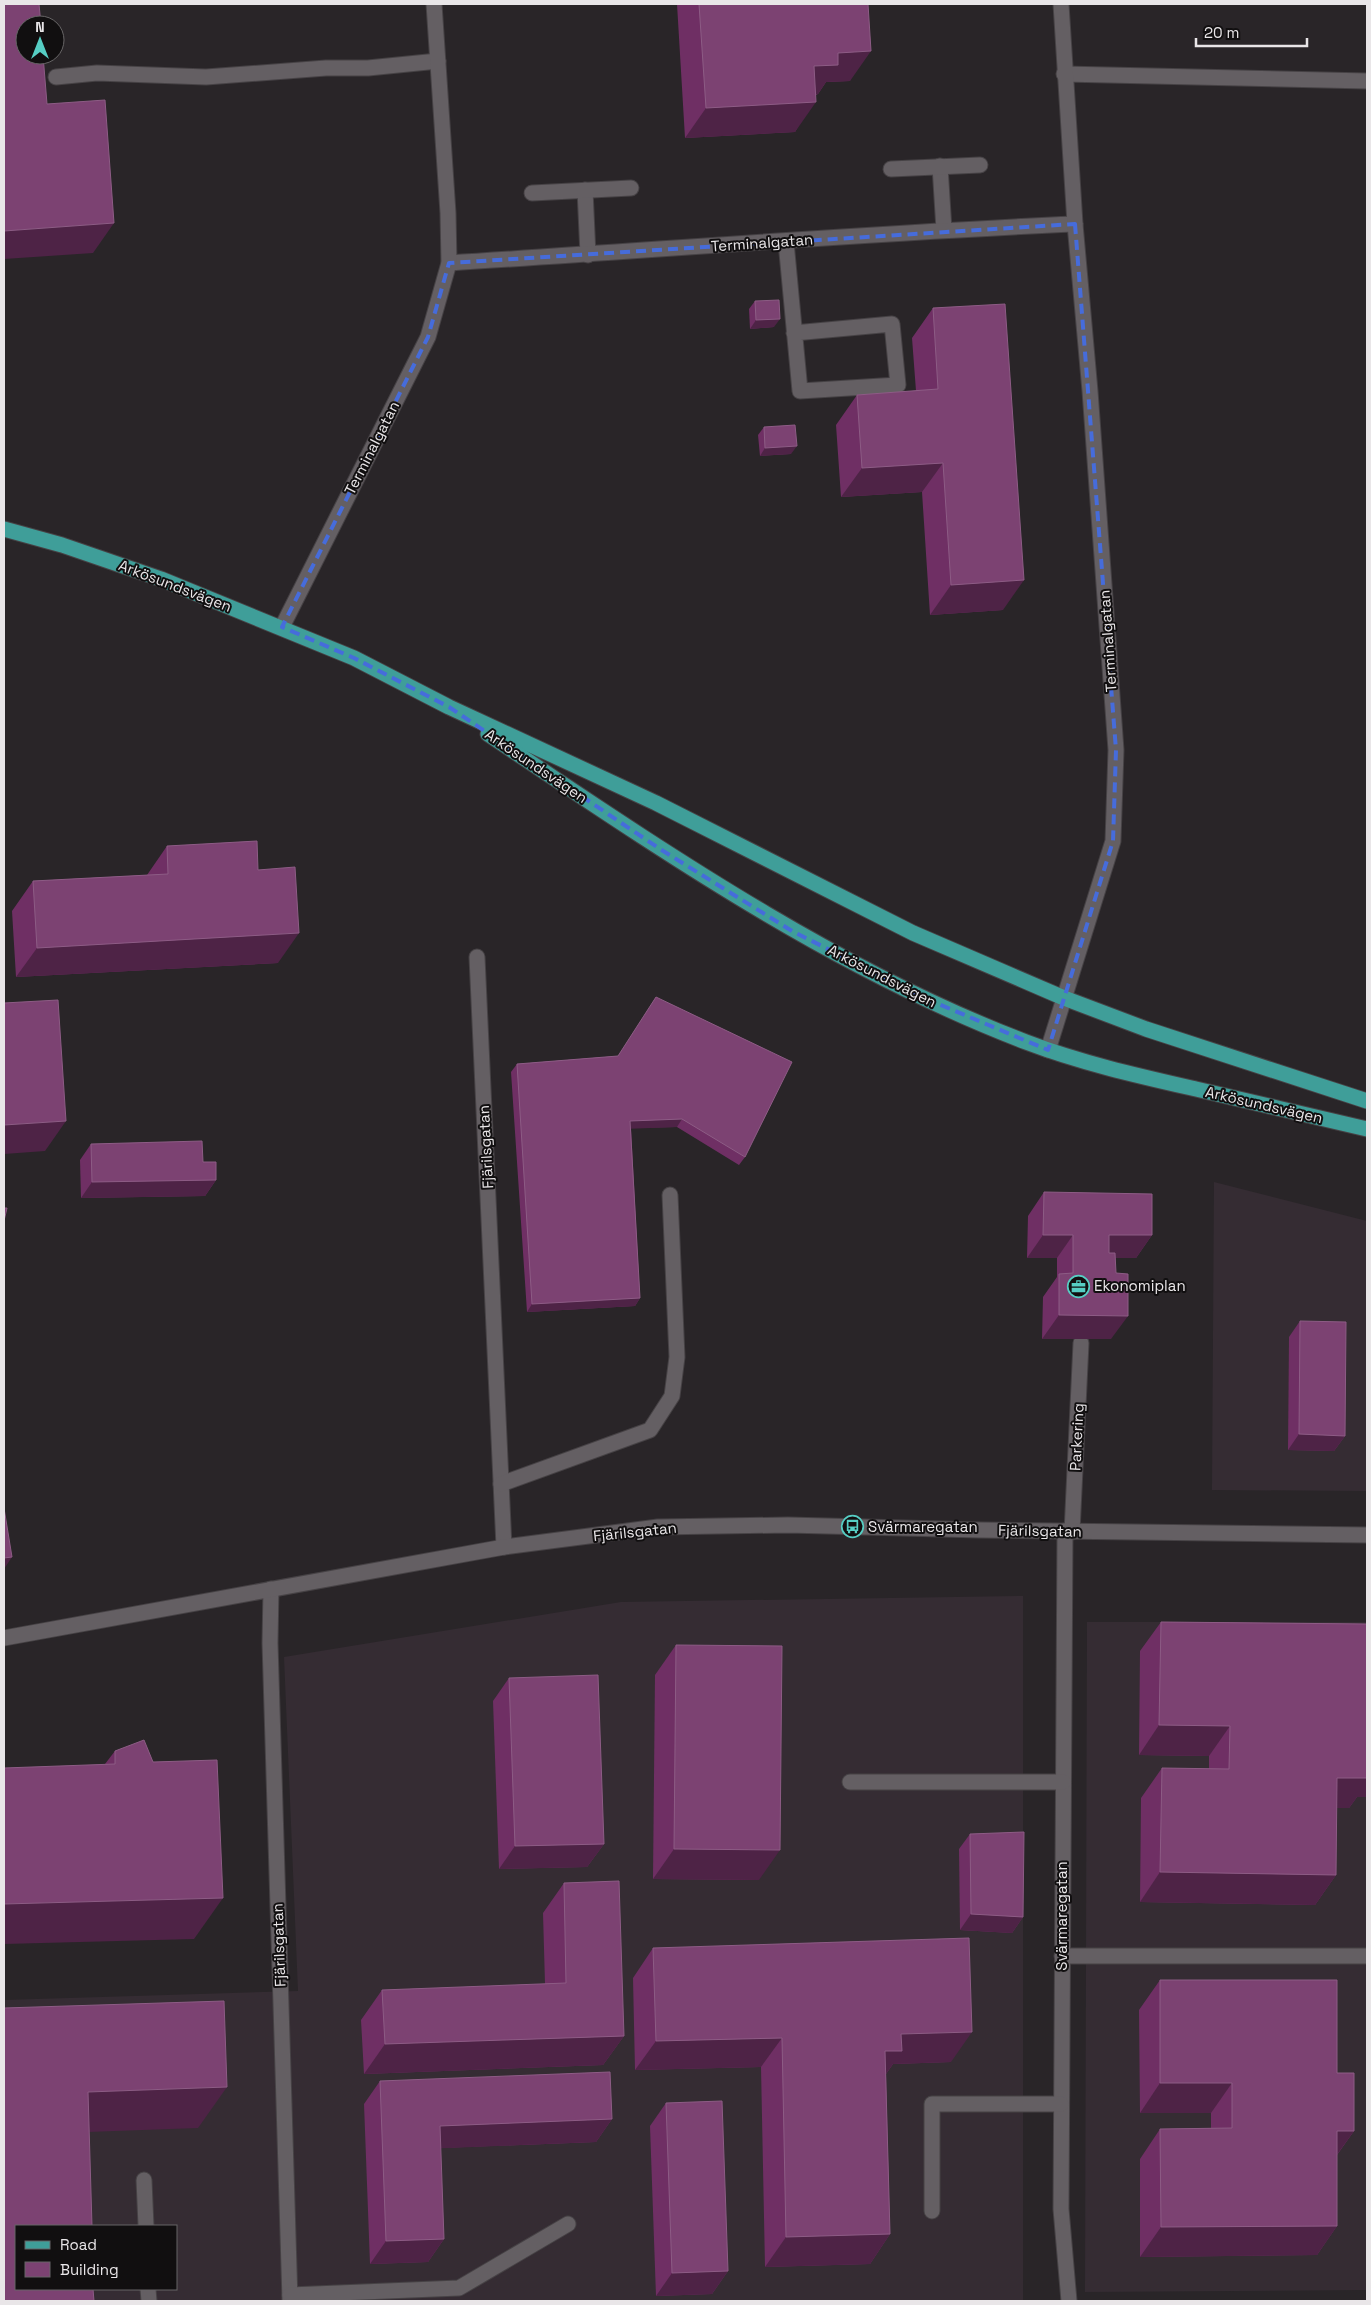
<svg xmlns="http://www.w3.org/2000/svg" width="1371" height="2305" viewBox="0 0 1371 2305" font-family="'Space Grotesk',sans-serif">
  <style>
    .built { fill: #352c33; fill-rule: evenodd }
    .lines { fill: none; stroke-linecap: round; stroke-linejoin: round }
    .minor-casing { stroke: #464245; stroke-width: 17 }
    .major-casing { stroke: #464245; stroke-width: 17 }
    .minor { stroke: #645f63; stroke-width: 15 }
    .major { stroke: #3f9e99; stroke-width: 15 }
    .wall { fill: #6f2f64 }
    .shaded-wall { fill: #4e2346 }
    .building { fill: #7c4272; stroke: #8d5c85 }
    .marked { fill: none; stroke: #466cdb; stroke-width: 4; stroke-dasharray: 10 6; stroke-linejoin: round }
    .labels { text-anchor: middle; stroke-width: 4; stroke-linejoin: round; paint-order: stroke }
    .street-label { font-size: 15px; fill: #e9e6e8; stroke: #110f10 }
    .poi-label { font-size: 15px; fill: #e9e6e8; stroke: #110f10; text-anchor: start }
  </style>
  <rect width="100%" height="100%" fill="#292528"/>
  <g class="built">
    <polygon points="1214,1182 1367,1221 1367,1491 1212,1490"/>
    <path d="M1023,1596V2301H4V2000L298,1991L284,1657L621,1602ZM16,2226H176V2289H16Z"/>
    <polygon points="1087,1622 1367,1622 1367,2290 1085,2292"/>
  </g>
  <g class="lines">
    <defs>
      <g id="minor">
        <polyline points="1064,74 1367,81"/>
        <polyline points="56,77 97,73 206,77 326,68 368,68 438,61"/>
        <polyline points="940,166 944,230"/>
        <polyline points="891,169 980,165"/>
        <polyline points="585,190 588,255"/>
        <polyline points="532,193 631,188"/>
        <polyline points="786,242 800,391 898,385 892,324 794,333"/>
        <path d="M449,263C658,250 866,233 1075,224"/>
        <polyline points="282,627 428,337 449,263 448,213 434,4"/>
        <polyline points="477,957 504,1547"/>
        <polyline points="1048,1050 1113,841 1116,750 1090,391 1075,224 1061,4"/>
        <polyline points="501,1484 650,1430 672,1396 677,1357 670,1195"/>
        <polyline points="1065,1531 1061,2209 1069,2301"/>
        <polyline points="1072,1532 1081,1343"/>
        <polyline points="271,1589 270,1643 290,2301"/>
        <polyline points="4,1638 504,1547 658,1527 788,1525 980,1530 1367,1535"/>
        <polyline points="850,1782 1063,1782"/>
        <polyline points="1062,1956 1367,1956"/>
        <polyline points="144,2180 146,2226"/>
        <polyline points="932,2211 932,2104 1061,2104"/>
        <polyline points="148,2289 149,2301"/>
        <polyline points="290,2295 459,2288 568,2224"/>
      </g>
      <g id="major">
        <polyline points="4,529 62,545 161,579 354,658 449,707 656,803 913,933 1064,998 1146,1029 1367,1101"/>
        <path d="M488,734C660,849 832,968 1026,1042C1081,1063 1139,1076 1196,1089C1253,1102 1310,1116 1367,1129"/>
      </g>
    </defs>
    <use href="#minor" class="minor-casing"/>
    <use href="#major" class="major-casing"/>
    <use href="#minor" class="minor"/>
    <use href="#major" class="major"/>
  </g>
  <g class="wall">
    <polygon points="677,4 868,4 850,81 826,82 818,94 816,95 795,132 685,138"/>
    <polygon points="755,301 774,327 750,329 749,309"/>
    <polygon points="933,308 1003,610 930,615 922,492 841,497 836,425 857,395 916,391 912,338"/>
    <polygon points="764,427 791,454 760,456 758,435"/>
    <polygon points="167,846 258,870 278,963 16,977 12,911 33,881 147,875"/>
    <polygon points="617,1056 745,1157 739,1165 677,1127 631,1128 640,1298 635,1306 527,1312 511,1072 517,1064"/>
    <polygon points="91,1144 203,1162 216,1180 205,1196 81,1198 80,1160"/>
    <polygon points="1044,1192 1152,1235 1136,1258 1115,1258 1111,1339 1042,1339 1043,1297 1057,1277 1057,1258 1027,1258 1028,1216"/>
    <polygon points="1300,1321 1345,1436 1334,1451 1288,1450 1289,1337"/>
    <polygon points="1161,1622 1367,1624 1367,1797 1357,1797 1349,1808 1336,1808 1336,1875 1315,1905 1140,1902 1141,1798 1162,1768 1209,1769 1209,1756 1139,1755 1140,1651"/>
    <polygon points="676,1645 759,1880 653,1879 655,1675"/>
    <polygon points="509,1678 604,1844 587,1867 499,1869 493,1701"/>
    <polygon points="115,1751 153,1762 194,1939 105,1764"/>
    <polygon points="970,1834 1023,1917 1012,1933 960,1930 959,1849"/>
    <polygon points="564,1883 624,2036 603,2065 364,2074 361,2020 382,1990 545,1984 543,1913"/>
    <polygon points="653,1948 951,2062 893,2064 886,2074 890,2234 870,2264 765,2267 761,2067 635,2070 633,1978"/>
    <polygon points="1160,1980 1337,2073 1354,2131 1337,2155 1337,2226 1317,2255 1140,2257 1140,2159 1160,2129 1211,2128 1211,2113 1140,2113 1139,2010"/>
    <polygon points="380,2081 612,2119 596,2142 440,2148 444,2239 428,2262 370,2264 364,2104"/>
    <polygon points="666,2103 728,2271 712,2294 656,2296 650,2126"/>
  </g>
  <g class="shaded-wall">
    <polygon points="871,51 850,81 826,82 818,94 793,96 814,66 838,53"/>
    <polygon points="816,102 795,132 685,138 706,108"/>
    <polygon points="114,223 93,253 4,259 4,231"/>
    <polygon points="780,319 774,327 750,329 756,320"/>
    <polygon points="797,446 791,454 760,456 765,448"/>
    <polygon points="943,463 922,492 841,497 862,468"/>
    <polygon points="1024,580 1003,610 930,615 951,585"/>
    <polygon points="299,933 278,963 16,977 37,948"/>
    <polygon points="682,1119 677,1127 624,1129 630,1121"/>
    <polygon points="66,1121 45,1151 4,1154 4,1125"/>
    <polygon points="216,1180 205,1196 81,1198 92,1182"/>
    <polygon points="1043,1235 1073,1235 1057,1258 1027,1258"/>
    <polygon points="1109,1235 1152,1235 1136,1258 1093,1258"/>
    <polygon points="640,1298 635,1306 527,1312 532,1304"/>
    <polygon points="1059,1315 1128,1316 1111,1339 1042,1339"/>
    <polygon points="1299,1434 1345,1436 1334,1451 1288,1450"/>
    <polygon points="12,1557 4,1569 4,1558"/>
    <polygon points="1159,1725 1230,1726 1209,1756 1139,1755"/>
    <polygon points="1367,1772 1367,1797 1357,1797 1349,1808 1316,1808 1337,1778"/>
    <polygon points="604,1844 587,1867 499,1869 515,1846"/>
    <polygon points="674,1849 780,1850 759,1880 653,1879"/>
    <polygon points="1160,1872 1336,1875 1315,1905 1140,1902"/>
    <polygon points="223,1898 194,1939 4,1944 4,1904"/>
    <polygon points="971,1914 1023,1917 1012,1933 960,1930"/>
    <polygon points="972,2032 951,2062 893,2064 881,2081 885,2051 901,2034"/>
    <polygon points="624,2036 603,2065 364,2074 385,2044"/>
    <polygon points="782,2038 761,2067 635,2070 656,2041"/>
    <polygon points="1160,2083 1232,2083 1211,2113 1140,2113"/>
    <polygon points="227,2087 198,2128 60,2133 88,2092"/>
    <polygon points="612,2119 596,2142 423,2149 440,2126"/>
    <polygon points="1337,2131 1354,2131 1333,2160"/>
    <polygon points="1337,2226 1317,2255 1140,2257 1161,2227"/>
    <polygon points="890,2234 870,2264 765,2267 786,2237"/>
    <polygon points="444,2239 428,2262 370,2264 386,2241"/>
    <polygon points="728,2271 712,2294 656,2296 672,2273"/>
  </g>
  <g class="building">
    <polygon points="4,4 39,4 41,25 25,25 25,55 43,55 47,104 105,100 114,223 4,231"/>
    <polygon points="699,4 868,4 871,51 838,53 838,65 814,66 816,102 706,108"/>
    <polygon points="779,300 780,319 756,320 755,301"/>
    <polygon points="1005,304 1024,580 951,585 943,463 862,468 857,395 938,389 933,308"/>
    <polygon points="795,425 797,446 765,448 764,427"/>
    <polygon points="257,841 258,870 295,867 299,933 37,948 33,881 168,874 167,846"/>
    <polygon points="656,997 792,1062 745,1157 682,1119 630,1121 640,1298 532,1304 517,1064 618,1056"/>
    <polygon points="58,1000 66,1121 4,1125 4,1003"/>
    <polygon points="202,1141 203,1162 216,1162 216,1180 92,1182 91,1144"/>
    <polygon points="1044,1192 1152,1194 1152,1235 1109,1235 1109,1253 1115,1253 1116,1273 1128,1274 1128,1316 1059,1315 1059,1274 1073,1273 1073,1235 1043,1235"/>
    <polygon points="4,1208 7,1208 4,1221"/>
    <polygon points="1300,1321 1346,1322 1345,1436 1299,1434"/>
    <polygon points="4,1508 12,1557 4,1558"/>
    <polygon points="1161,1622 1367,1624 1367,1778 1337,1778 1336,1875 1160,1872 1162,1768 1229,1769 1230,1726 1159,1725"/>
    <polygon points="676,1645 782,1646 780,1850 674,1849"/>
    <polygon points="598,1675 604,1844 515,1846 509,1678"/>
    <polygon points="144,1740 153,1762 217,1760 223,1898 4,1904 4,1768 115,1764 115,1751"/>
    <polygon points="1024,1832 1023,1917 971,1914 970,1834"/>
    <polygon points="619,1881 624,2036 385,2044 382,1990 566,1983 564,1883"/>
    <polygon points="969,1938 972,2032 901,2034 902,2051 885,2051 890,2234 786,2237 782,2038 656,2041 653,1948"/>
    <polygon points="1160,1980 1337,1980 1337,2073 1354,2073 1354,2131 1337,2131 1337,2226 1161,2227 1160,2129 1232,2128 1232,2083 1160,2083"/>
    <polygon points="224,2001 227,2087 88,2092 92,2226 16,2226 16,2289 93,2289 94,2301 4,2301 4,2008"/>
    <polygon points="610,2072 612,2119 440,2126 444,2239 386,2241 380,2081"/>
    <polygon points="722,2101 728,2271 672,2273 666,2103"/>
  </g>
  <path class="marked" d="M1075,224L1116,750L1113,841L1048,1050L929,1000L792,931L660,849L449,707L354,658L282,627L428,337L449,263Z"/>
  <defs>
    <symbol id="office-ring" viewBox="-11 -11 22 22"><circle r="9.5" fill="#110f10" stroke="#56cec4" stroke-width="1.5"/><path d="M-6-3h4V-5.5h4V-3h4V5H-6ZM-1-4.5V-3h2v-1.5ZM-6 0V1H6V0Z" fill="#56cec4"/></symbol>
    <symbol id="bus-ring" viewBox="-11 -11 22 22"><circle r="9.5" fill="#110f10" stroke="#56cec4" stroke-width="1.5"/><path d="M-5-6H5V4H4V6H2V4H-2V6H-4V4H-5ZM-3.5-4V0h7V-4ZM-3.5 1.2v1.5H-2V1.2ZM2 1.2v1.5H3.5V1.2Z" fill="#56cec4"/></symbol>
  </defs>
  <g fill-rule="evenodd">
    <use href="#office-ring" x="1066" y="1274" width="25" height="25"/>
    <use href="#bus-ring" x="840" y="1514" width="25" height="25"/>
  </g>
  <g class="labels">
    <g class="street-label">
      <text transform="translate(762 243) rotate(-4)" y="5">Terminalgatan</text>
      <text transform="translate(372 448) rotate(-63)" y="5">Terminalgatan</text>
      <text transform="translate(175 586) rotate(21)" y="5">Arkösundsvägen</text>
      <text transform="translate(1108 641) rotate(-94)" y="5">Terminalgatan</text>
      <text transform="translate(536 766) rotate(34)" y="5">Arkösundsvägen</text>
      <text transform="translate(882 976) rotate(27)" y="5">Arkösundsvägen</text>
      <text transform="translate(1264 1105) rotate(13)" y="5">Arkösundsvägen</text>
      <text transform="translate(486 1147) rotate(-93)" y="5">Fjärilsgatan</text>
      <text transform="translate(1077 1437) rotate(-87)" y="5">Parkering</text>
      <text transform="translate(1040 1531) rotate(1)" y="5">Fjärilsgatan</text>
      <text transform="translate(635 1532) rotate(-6)" y="5">Fjärilsgatan</text>
      <text transform="translate(1062 1916) rotate(-90)" y="5">Svärmaregatan</text>
      <text transform="translate(279 1945) rotate(-92)" y="5">Fjärilsgatan</text>
    </g>
    <g class="poi-label">
      <text x="1094" y="1291">Ekonomiplan</text>
      <text x="868" y="1532">Svärmaregatan</text>
    </g>
  </g>
  <rect width="1371" height="2305" fill="none" stroke="#e9e6e8" stroke-width="10"/>
  <rect x="15" y="2225" width="162" height="65" fill="#110f10" stroke="#676566"/>
  <rect x="25" y="2241" width="25" height="8" fill="#3f9e99" stroke="#676566"/>
  <text x="60" y="2250" font-size="15" fill="#e9e6e8">Road</text>
  <rect x="25" y="2262" width="25" height="15" fill="#7c4272" stroke="#676566"/>
  <text x="60" y="2275" font-size="15" fill="#e9e6e8">Building</text>
  <g transform="translate(40 40)"><circle r="24" fill="#110f10" stroke="#676566"/>
  <path d="M0-4L9 19L0 12L-9 19Z" fill="#56cec4"/>
  <text y="-8" font-size="14" font-weight="bold" text-anchor="middle" fill="#e9e6e8">N</text>
  </g>
  <path d="M1196 38v8h111v-8" fill="none" stroke="#e9e6e8" stroke-width="2.5"/>
  <text x="1204" y="38" font-size="15" fill="#e9e6e8" stroke="#110f10" stroke-width="4" paint-order="stroke">20 m</text>
</svg>
